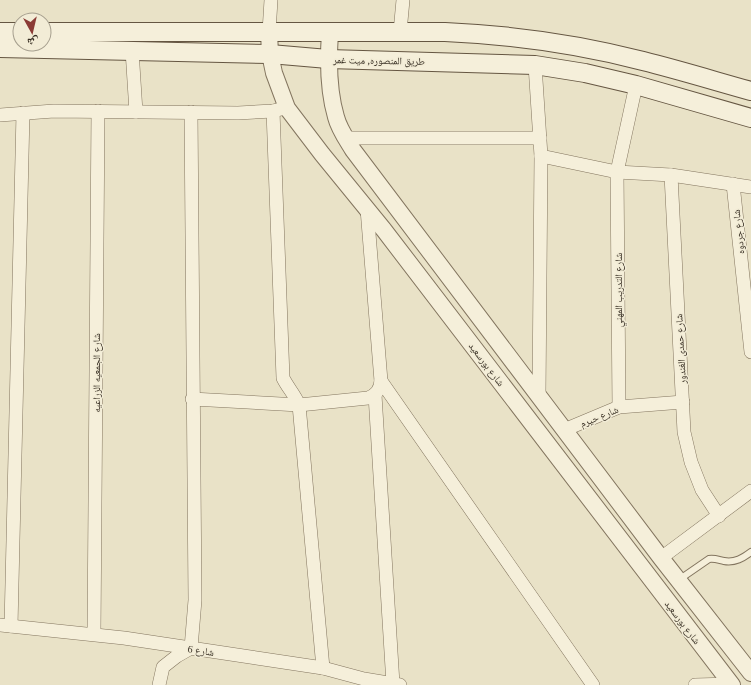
<svg xmlns="http://www.w3.org/2000/svg" width="751" height="685" viewBox="0 0 751 685" font-family="'Times New Roman','Noto Naskh Arabic',serif">
  <style>
    .lines { fill: none; stroke-linecap: round; stroke-linejoin: round }
    .service-casing { stroke: #83755f; stroke-width: 8 }
    .minor-casing { stroke: #83755f; stroke-width: 14 }
    .tertiary-casing { stroke: #83755f; stroke-width: 18 }
    .secondary-casing { stroke: #655642; stroke-width: 20 }
    .service { stroke: #f5efda; stroke-width: 6 }
    .minor { stroke: #f5efda; stroke-width: 13 }
    .tertiary { stroke: #f5efda; stroke-width: 16 }
    .secondary { stroke: #f5efda; stroke-width: 18 }
    .labels { text-anchor: middle; stroke-width: 3; stroke-linejoin: round; paint-order: stroke }
    .street-label { font-size: 10px; fill: #352c21; stroke: #f2ecd6 }
  </style>
  <rect width="100%" height="100%" fill="#e9e2c7"/>
  <g class="lines">
    <defs>
      <path id="service" d="M680,579L709,559C714,558 719,560 724,561C735,563 743,558 751,552"/>
      <g id="minor">
        <polyline points="269,32 271,0"/>
        <polyline points="400,32 403,0"/>
        <polyline points="132,50 136,112"/>
        <polyline points="535,65 541,156 539,396"/>
        <path d="M273,111L283,378C288,388 295,395 299,405L323,668"/>
        <polyline points="0,115 54,111 238,113 273,111 281,109"/>
        <polyline points="345,138 540,138"/>
        <polyline points="541,156 617,172 671,175 751,187"/>
        <polyline points="671,175 684,432 691,462 702,490 719,516"/>
        <polyline points="733,184 751,352"/>
        <polyline points="381,381 593,685"/>
        <polyline points="375,395 393,684"/>
        <path d="M192,399L299,405L368,398C376,395 380,390 381,381L367,209"/>
        <polyline points="619,407 617,172 636,85"/>
        <polyline points="564,430 619,407 683,402"/>
        <polyline points="661,558 751,491"/>
        <polyline points="0,625 124,638 323,668 364,679 400,685"/>
        <polyline points="11,626 23,113"/>
        <polyline points="94,634 98,111"/>
        <polyline points="159,685 163,667 177,656 191,648 195,600 191,112"/>
        <polyline points="695,685 731,684"/>
      </g>
      <g id="tertiary">
        <polyline points="269,32 270,54 274,73 287,108 322,154 384,230 732,685"/>
        <path d="M330,33C328,61 328,90 336,117C339,129 347,140 353,150L661,558L751,673"/>
      </g>
      <g id="secondary">
        <polyline points="0,32 20,32"/>
        <path d="M44,32H445C512,35 578,44 643,61C679,70 715,81 751,91"/>
        <polyline points="0,48 270,54 328,59 535,65 585,73 636,85 751,118"/>
      </g>
    </defs>
    <use href="#service" class="service-casing"/>
    <use href="#minor" class="minor-casing"/>
    <use href="#tertiary" class="tertiary-casing"/>
    <use href="#secondary" class="secondary-casing"/>
    <use href="#service" class="service"/>
    <use href="#minor" class="minor"/>
    <use href="#tertiary" class="tertiary"/>
    <use href="#secondary" class="secondary"/>
  </g>
  <g class="labels">
    <g class="street-label">
      <text transform="translate(379 60) rotate(1)" y="4">طريق المنصوره, ميت غمر</text>
      <text transform="translate(738 232) rotate(-96)" y="4">شارع جردوه</text>
      <text transform="translate(618 290) rotate(-90)" y="4">شارع التدريب المهني</text>
      <text transform="translate(680 349) rotate(-93)" y="4">شارع حمدى الغندور</text>
      <text transform="translate(487 364) rotate(53)" y="4">شارع بورسعيد</text>
      <text transform="translate(96 373) rotate(-90)" y="4">شارع الجمعيه الزراعيه</text>
      <text transform="translate(599 416) rotate(-22)" y="4">شارع حيرم</text>
      <text transform="translate(683 622) rotate(53)" y="4">شارع بورسعيد</text>
      <text transform="translate(201 650) rotate(9)" y="4">شارع 6</text>
    </g>
  </g>
  <g transform="translate(32 32) rotate(172)"><circle r="19" fill="#f2ecd6" stroke="#a69f8e"/>
  <path d="M0-3L7 15L0 10L-7 15Z" fill="#8b3b35"/>
  <text y="-6" font-size="11" font-weight="bold" text-anchor="middle" fill="#352c21">ش</text>
  </g>
</svg>
